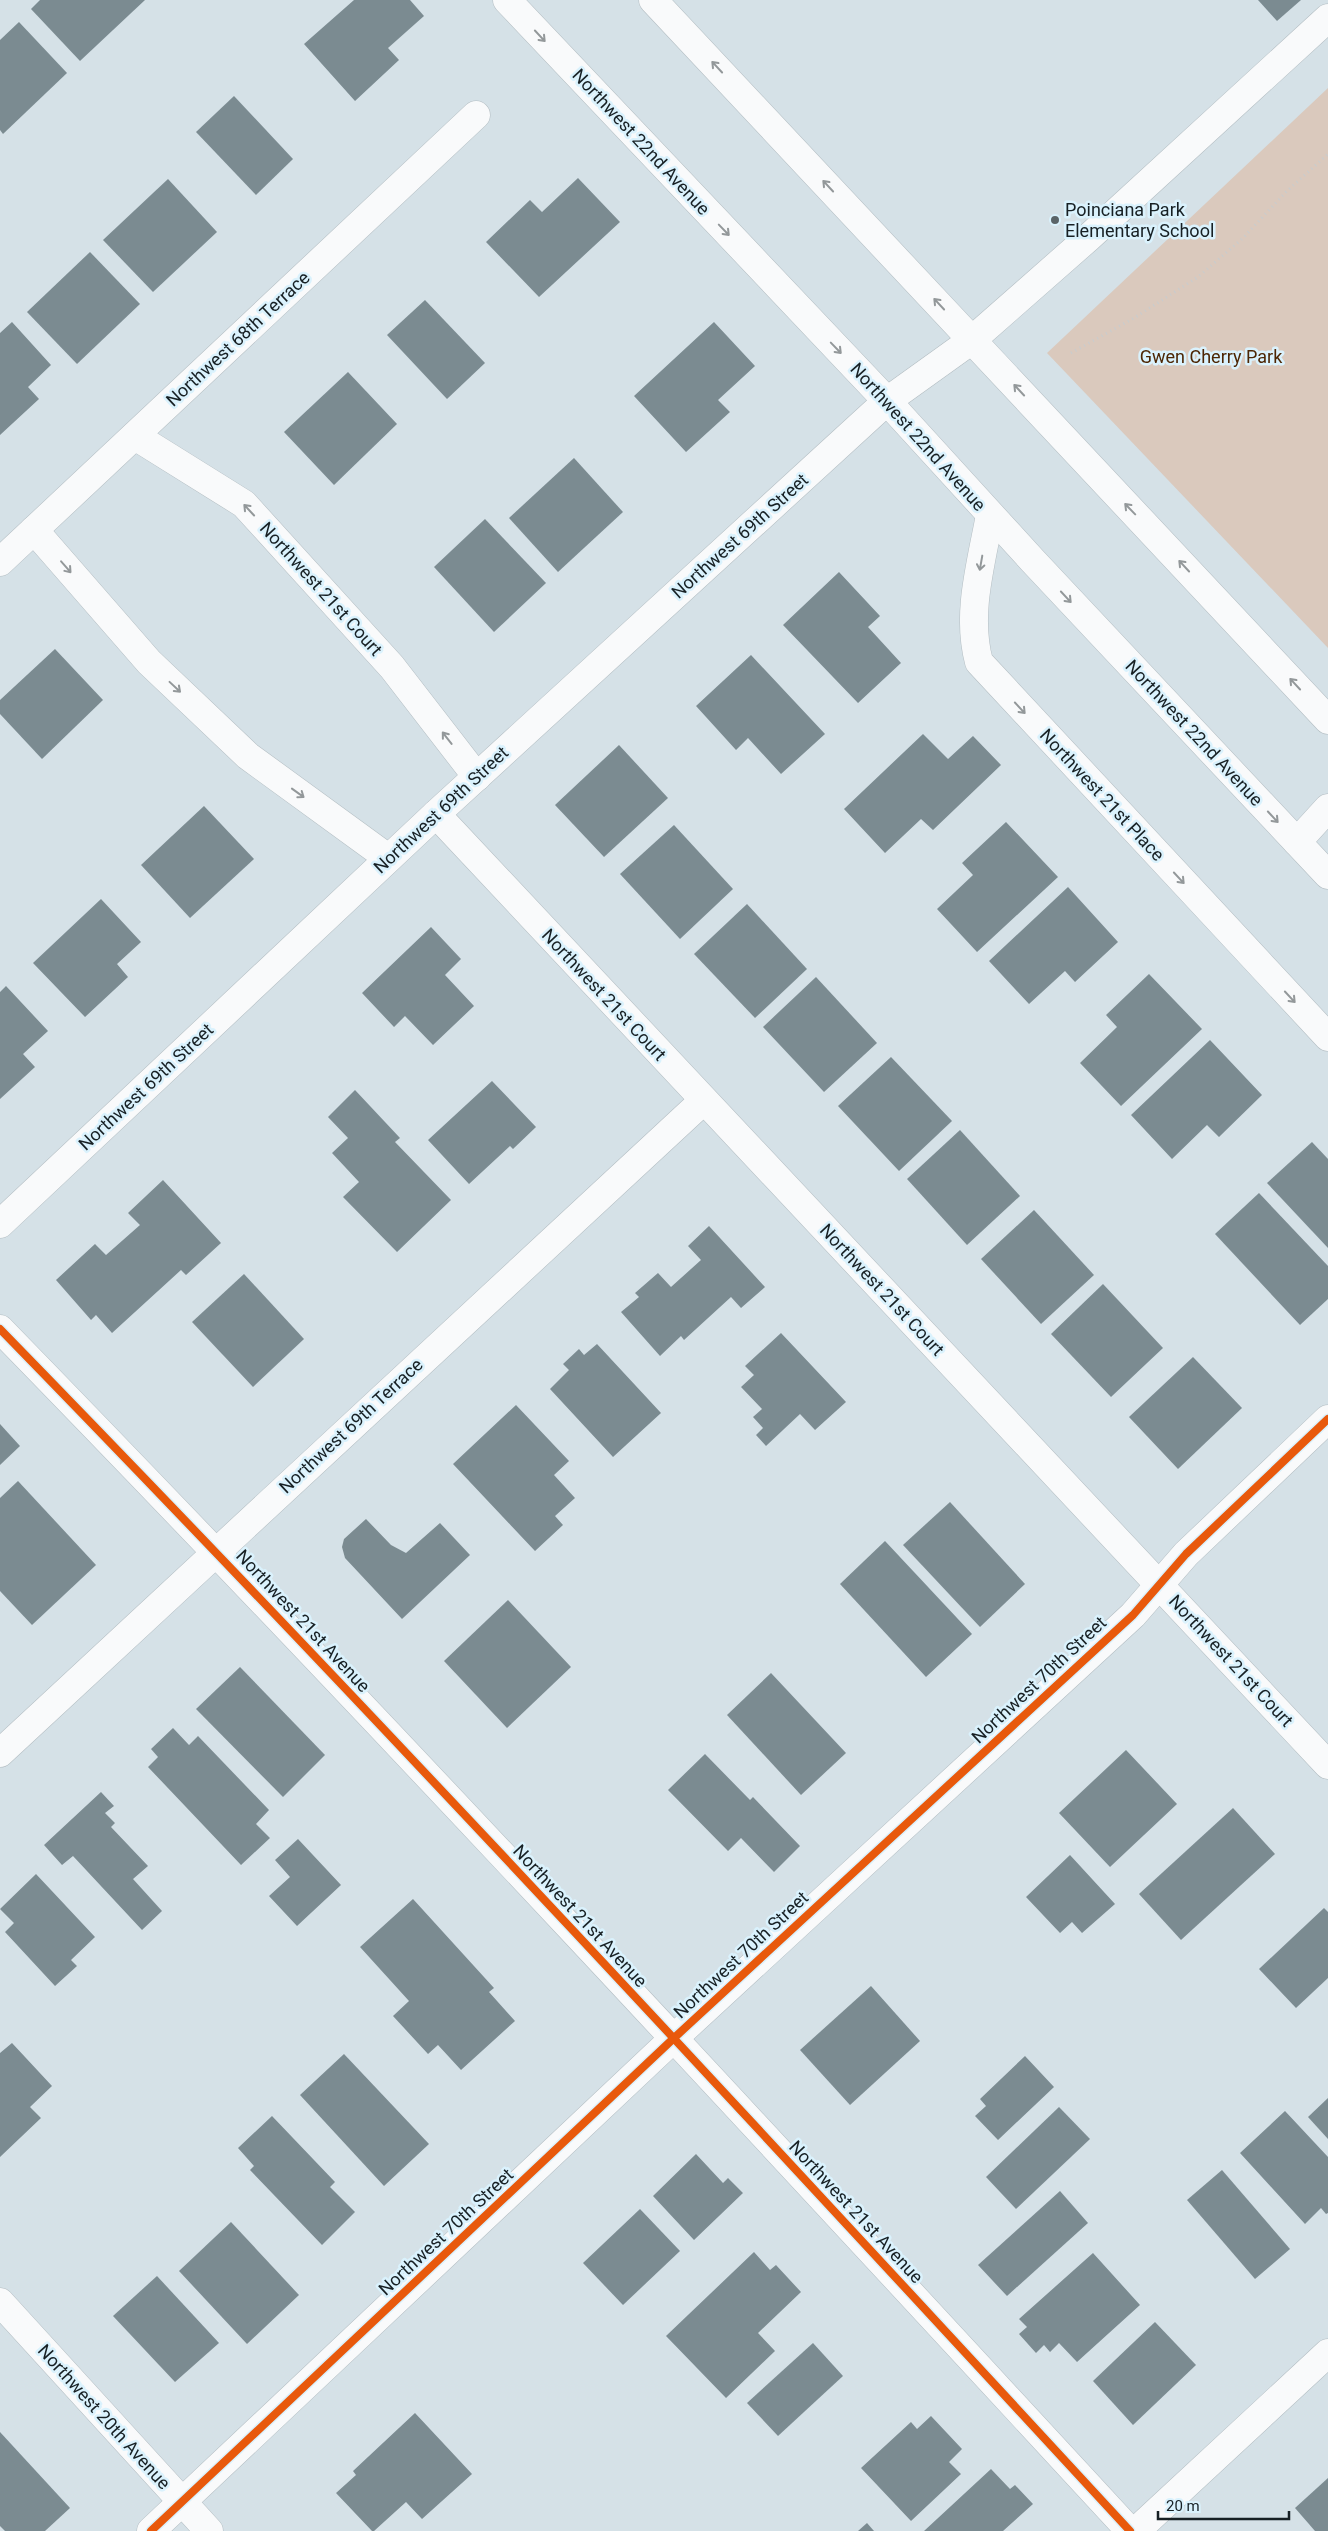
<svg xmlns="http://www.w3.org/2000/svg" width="1328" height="2531" viewBox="0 0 1328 2531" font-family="Roboto,sans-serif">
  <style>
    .green { fill: #dac9bd }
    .building { fill: #7b8b91 }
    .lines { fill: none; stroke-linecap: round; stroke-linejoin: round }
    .minor-casing { stroke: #b3bdc2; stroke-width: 29 }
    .tertiary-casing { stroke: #b3bdc2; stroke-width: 29 }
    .secondary-casing { stroke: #b3bdc2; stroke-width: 29 }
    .path { stroke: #c8ccce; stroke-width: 3; stroke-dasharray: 1 4; stroke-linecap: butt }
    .minor { stroke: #f9fafb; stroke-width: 28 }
    .tertiary { stroke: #f9fafb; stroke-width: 28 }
    .secondary { stroke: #f9fafb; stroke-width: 28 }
    .cycleway-casing { stroke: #daf2fd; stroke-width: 11 }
    .cycleway { stroke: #e8590c; stroke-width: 8 }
    .oneway { stroke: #93989a }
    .poi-dot { fill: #5a6468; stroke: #daf2fd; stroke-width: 2 }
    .labels { text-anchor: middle; stroke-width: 5; stroke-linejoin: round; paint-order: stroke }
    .street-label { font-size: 18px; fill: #172024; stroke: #daf2fd }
    .poi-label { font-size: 18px; fill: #172024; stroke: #daf2fd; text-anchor: start }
    .park-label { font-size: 18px; fill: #4d2604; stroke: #daf2fd }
  </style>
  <rect width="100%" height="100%" fill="#d5e1e7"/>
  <polygon class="green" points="1328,88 1328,648 1047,353"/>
  <g class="building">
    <polygon points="40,0 145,0 80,61 31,9"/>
    <polygon points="354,0 410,0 424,16 388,48 399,60 355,101 304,44"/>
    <polygon points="1258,0 1301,0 1277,21"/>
    <polygon points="19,22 67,73 3,134 0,130 0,40"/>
    <polygon points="234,96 293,159 256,195 196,132"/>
    <polygon points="578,178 620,222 539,297 486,242 530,200 542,212"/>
    <polygon points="168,179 217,232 153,292 103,240"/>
    <polygon points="90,252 140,304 77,364 27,312"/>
    <polygon points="425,300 485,363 447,399 387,335"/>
    <polygon points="12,322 51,365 28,387 39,399 0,435 0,333"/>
    <polygon points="714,322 755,366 718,400 730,412 686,452 634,396"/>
    <polygon points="348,372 397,424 334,485 284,432"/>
    <polygon points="574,458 623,512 558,572 509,518"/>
    <polygon points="485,519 546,583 494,632 434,567"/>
    <polygon points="839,572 880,616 868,627 901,663 858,703 783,625"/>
    <polygon points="55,649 103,700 42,759 0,714 0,700"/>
    <polygon points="751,655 825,734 781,774 748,738 736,750 696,706"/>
    <polygon points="923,734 948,759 973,736 1001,765 933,830 921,819 885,853 844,809"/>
    <polygon points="619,745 668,798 604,857 555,805"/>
    <polygon points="204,806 254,859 190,918 141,865"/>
    <polygon points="1006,822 1058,877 977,952 937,909 973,875 962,863"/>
    <polygon points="674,825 733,889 680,939 620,874"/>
    <polygon points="1068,887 1118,942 1075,982 1065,971 1029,1004 989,961"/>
    <polygon points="101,899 141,942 117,964 128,977 85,1017 33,963"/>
    <polygon points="747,904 807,969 755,1018 694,954"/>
    <polygon points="431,927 461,959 445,975 474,1006 433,1045 405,1016 394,1027 362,993"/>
    <polygon points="1149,974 1202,1029 1121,1106 1080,1063 1117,1027 1106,1015"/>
    <polygon points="816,977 877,1043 824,1092 763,1027"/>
    <polygon points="6,986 48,1031 23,1054 35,1067 0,1099 0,992"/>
    <polygon points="1210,1040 1262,1095 1219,1137 1207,1125 1172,1159 1131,1115"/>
    <polygon points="891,1057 952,1121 899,1171 838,1106"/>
    <polygon points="492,1081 536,1127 513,1149 510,1146 469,1184 428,1140"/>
    <polygon points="355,1090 400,1138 395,1142 451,1200 397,1252 343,1197 359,1182 332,1153 348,1138 328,1117"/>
    <polygon points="960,1130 1020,1196 967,1245 907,1179"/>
    <polygon points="1312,1142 1328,1159 1328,1248 1267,1183"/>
    <polygon points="163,1180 221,1243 186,1275 181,1270 112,1333 96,1315 91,1320 56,1280 95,1244 106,1255 140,1225 128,1213"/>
    <polygon points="1259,1193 1328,1266 1328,1299 1300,1325 1215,1234"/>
    <polygon points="1034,1210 1094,1275 1041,1324 981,1259"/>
    <polygon points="709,1226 765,1287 741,1308 731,1297 684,1340 681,1336 660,1356 621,1312 639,1297 635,1293 658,1273 671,1287 701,1260 688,1246"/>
    <polygon points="244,1274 304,1339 253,1387 192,1322"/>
    <polygon points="1103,1284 1163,1348 1111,1397 1051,1334"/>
    <polygon points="781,1333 846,1402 815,1430 800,1414 766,1446 756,1435 763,1428 753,1417 762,1409 741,1387 754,1375 745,1366"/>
    <polygon points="597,1344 661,1413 613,1457 550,1389 569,1370 563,1364 579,1349 584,1355"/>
    <polygon points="1193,1357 1242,1408 1178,1469 1129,1417"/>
    <polygon points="516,1405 569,1461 554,1475 575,1498 555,1516 563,1525 535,1551 453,1464"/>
    <polygon points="0,1424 20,1446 0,1465"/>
    <polygon points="18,1481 96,1565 32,1625 0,1591 0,1498"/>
    <polygon points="950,1502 1025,1584 980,1627 903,1545"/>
    <polygon points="366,1519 391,1545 406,1553 440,1523 470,1555 402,1619 345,1558 342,1547 344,1539"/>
    <polygon points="885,1541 972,1634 926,1677 840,1584"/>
    <polygon points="508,1600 571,1667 507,1728 444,1661"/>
    <polygon points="240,1667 325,1755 283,1797 196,1709"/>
    <polygon points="771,1673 846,1753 801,1795 727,1715"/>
    <polygon points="173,1728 189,1745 198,1736 269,1810 256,1824 270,1838 241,1865 148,1767 158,1757 151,1749"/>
    <polygon points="1126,1750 1177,1804 1110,1867 1059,1813"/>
    <polygon points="705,1754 750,1800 753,1797 800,1846 774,1872 741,1838 728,1851 668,1790"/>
    <polygon points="101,1792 114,1806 105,1813 115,1823 111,1827 148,1866 133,1879 162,1911 142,1930 73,1856 62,1865 44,1845"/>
    <polygon points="1233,1808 1275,1854 1181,1940 1139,1894"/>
    <polygon points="298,1839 341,1885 297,1926 269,1896 290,1877 275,1860"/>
    <polygon points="1070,1855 1115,1904 1082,1933 1072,1922 1060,1933 1026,1897"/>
    <polygon points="36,1874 95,1937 71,1960 77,1966 55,1986 5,1932 14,1923 0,1909"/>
    <polygon points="413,1899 494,1988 489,1992 515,2021 461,2070 438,2045 428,2054 393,2016 409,2001 360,1947"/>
    <polygon points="1324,1908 1328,1912 1328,1978 1296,2008 1259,1969"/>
    <polygon points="871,1986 920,2041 850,2105 800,2050"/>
    <polygon points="12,2043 52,2086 30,2107 41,2118 0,2157 0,2053"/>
    <polygon points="344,2054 429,2144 384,2186 300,2095"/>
    <polygon points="1025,2056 1054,2087 998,2140 975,2116 986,2106 980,2099"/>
    <polygon points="1328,2098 1328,2139 1308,2117"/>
    <polygon points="1059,2107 1090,2139 1016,2209 986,2177"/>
    <polygon points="1285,2111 1328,2157 1328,2213 1326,2214 1321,2208 1305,2224 1240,2153"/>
    <polygon points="272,2116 335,2182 330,2187 355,2212 322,2245 250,2170 254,2166 238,2148"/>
    <polygon points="696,2154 723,2183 728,2178 743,2193 694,2240 653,2196"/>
    <polygon points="1222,2170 1290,2249 1255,2279 1187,2200"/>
    <polygon points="1060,2191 1088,2223 1007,2296 978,2265"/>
    <polygon points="640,2209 680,2251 623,2305 583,2263"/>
    <polygon points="231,2222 299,2295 247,2344 179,2271"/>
    <polygon points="754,2252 770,2270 776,2265 801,2292 758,2333 775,2351 726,2398 666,2336"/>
    <polygon points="1093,2253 1140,2305 1077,2362 1059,2343 1050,2352 1044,2345 1036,2353 1019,2334 1027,2327 1019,2319"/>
    <polygon points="157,2276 219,2343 175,2382 113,2316"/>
    <polygon points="1155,2322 1196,2365 1133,2425 1093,2381"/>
    <polygon points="813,2343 843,2376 778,2436 747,2403"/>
    <polygon points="415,2413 472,2474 422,2519 406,2502 374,2531 372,2531 336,2493 356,2475 353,2471"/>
    <polygon points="931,2416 962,2449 949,2462 961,2474 911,2521 861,2468 911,2422 917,2429"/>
    <polygon points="0,2432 70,2508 45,2531 5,2531 0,2526"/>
    <polygon points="991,2469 1010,2489 1015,2485 1033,2504 1003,2531 924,2531"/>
    <polygon points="1328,2478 1328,2531 1315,2531 1295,2508"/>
    <polygon points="867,2523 874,2531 858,2531"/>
  </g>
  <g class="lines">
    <defs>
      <g id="minor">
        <polyline points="972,340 1088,238 1328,18"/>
        <polyline points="135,436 244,504 392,667 477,777"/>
        <path d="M990,515C981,564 966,614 979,662L1328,1037"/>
        <polyline points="34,530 149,662 248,756 388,858"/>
        <polyline points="0,562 476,115"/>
        <polyline points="436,814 1328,1765"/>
        <polyline points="0,1224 436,814 887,401"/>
        <path d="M0,1329C384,1723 757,2127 1130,2531"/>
        <polyline points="0,1753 703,1101"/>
        <polyline points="0,2302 209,2531"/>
        <polyline points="151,2531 674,2038 1133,1615 1186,1554 1328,1419"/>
      </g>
      <polyline id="tertiary" points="1136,2531 1328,2353"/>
      <g id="secondary">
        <polyline points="507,0 887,401 1033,561 1328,875"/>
        <polyline points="653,0 1328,720"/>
        <polyline points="887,401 972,340"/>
        <polyline points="1297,842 1328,808"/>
      </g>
    </defs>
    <use href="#minor" class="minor-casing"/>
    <use href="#tertiary" class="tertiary-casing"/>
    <use href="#secondary" class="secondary-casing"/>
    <polyline class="path" points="1071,353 1134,318 1198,277 1243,238 1286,192 1328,154"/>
    <use href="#minor" class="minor"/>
    <use href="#tertiary" class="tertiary"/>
    <use href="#secondary" class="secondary"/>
    <defs>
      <g id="cycleway">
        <path d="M0,1329C384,1723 757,2127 1130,2531"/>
        <polyline points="151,2531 674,2038 1133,1615 1186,1554 1328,1419"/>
      </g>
    </defs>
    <use href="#cycleway" class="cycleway-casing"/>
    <use href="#cycleway" class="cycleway"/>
  </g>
  <defs><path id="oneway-shaft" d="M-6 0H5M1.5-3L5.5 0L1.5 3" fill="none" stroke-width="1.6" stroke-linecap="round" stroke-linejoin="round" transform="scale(1.25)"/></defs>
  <g class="oneway">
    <use href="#oneway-shaft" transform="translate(540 36) rotate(47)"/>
    <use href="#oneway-shaft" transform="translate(717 67) rotate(-133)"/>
    <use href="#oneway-shaft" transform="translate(828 186) rotate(-133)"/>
    <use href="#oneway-shaft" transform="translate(724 230) rotate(46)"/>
    <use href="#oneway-shaft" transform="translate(939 304) rotate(-133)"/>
    <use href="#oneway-shaft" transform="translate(836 348) rotate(46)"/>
    <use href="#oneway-shaft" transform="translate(1019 390) rotate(-133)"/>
    <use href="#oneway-shaft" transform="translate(1130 509) rotate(-134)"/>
    <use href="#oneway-shaft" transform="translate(249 510) rotate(-133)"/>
    <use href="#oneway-shaft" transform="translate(981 563) rotate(100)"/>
    <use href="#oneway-shaft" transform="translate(1184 566) rotate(-133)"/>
    <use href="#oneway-shaft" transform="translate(66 567) rotate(49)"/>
    <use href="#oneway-shaft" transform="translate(1066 597) rotate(47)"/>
    <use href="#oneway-shaft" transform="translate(1295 684) rotate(-133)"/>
    <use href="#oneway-shaft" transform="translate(175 687) rotate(43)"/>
    <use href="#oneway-shaft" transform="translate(1020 708) rotate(47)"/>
    <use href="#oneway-shaft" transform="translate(447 738) rotate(-128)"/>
    <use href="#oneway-shaft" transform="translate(298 793) rotate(36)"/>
    <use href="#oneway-shaft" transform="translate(1273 817) rotate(47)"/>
    <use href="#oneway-shaft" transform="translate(1179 878) rotate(47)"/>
    <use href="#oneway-shaft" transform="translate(1290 997) rotate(47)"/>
  </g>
  <circle class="poi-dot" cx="1055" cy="220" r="5"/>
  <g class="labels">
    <g class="street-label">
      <text transform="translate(641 142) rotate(47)" y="6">Northwest 22nd Avenue</text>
      <text transform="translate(238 339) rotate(-43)" y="6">Northwest 68th Terrace</text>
      <text transform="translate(918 437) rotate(48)" y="6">Northwest 22nd Avenue</text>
      <text transform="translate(740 536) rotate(-42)" y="6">Northwest 69th Street</text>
      <text transform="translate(321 589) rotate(48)" y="6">Northwest 21st Court</text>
      <text transform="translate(1194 733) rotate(47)" y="6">Northwest 22nd Avenue</text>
      <text transform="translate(1102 795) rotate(47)" y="6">Northwest 21st Place</text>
      <text transform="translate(441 810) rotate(-43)" y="6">Northwest 69th Street</text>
      <text transform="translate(604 995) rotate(47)" y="6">Northwest 21st Court</text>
      <text transform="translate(146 1087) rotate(-43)" y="6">Northwest 69th Street</text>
      <text transform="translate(882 1290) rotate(47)" y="6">Northwest 21st Court</text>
      <text transform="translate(351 1426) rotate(-43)" y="6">Northwest 69th Terrace</text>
      <text transform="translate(303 1621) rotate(47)" y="6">Northwest 21st Avenue</text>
      <text transform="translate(1231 1661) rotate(47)" y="6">Northwest 21st Court</text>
      <text transform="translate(1039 1680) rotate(-43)" y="6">Northwest 70th Street</text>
      <text transform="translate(580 1916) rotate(47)" y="6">Northwest 21st Avenue</text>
      <text transform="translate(741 1955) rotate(-43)" y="6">Northwest 70th Street</text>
      <text transform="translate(856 2212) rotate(47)" y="6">Northwest 21st Avenue</text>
      <text transform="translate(446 2232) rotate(-43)" y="6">Northwest 70th Street</text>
      <text transform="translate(104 2417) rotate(48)" y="6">Northwest 20th Avenue</text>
    </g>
    <g class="poi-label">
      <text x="1065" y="216">Poinciana Park<tspan x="1065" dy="21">Elementary School</tspan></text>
    </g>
    <g class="park-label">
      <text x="1211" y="363">Gwen Cherry Park</text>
    </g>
  </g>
  <path d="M1158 2511v8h131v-8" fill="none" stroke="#172024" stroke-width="2.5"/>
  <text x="1166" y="2511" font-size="15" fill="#172024" stroke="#daf2fd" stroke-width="4" paint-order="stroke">20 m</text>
</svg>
